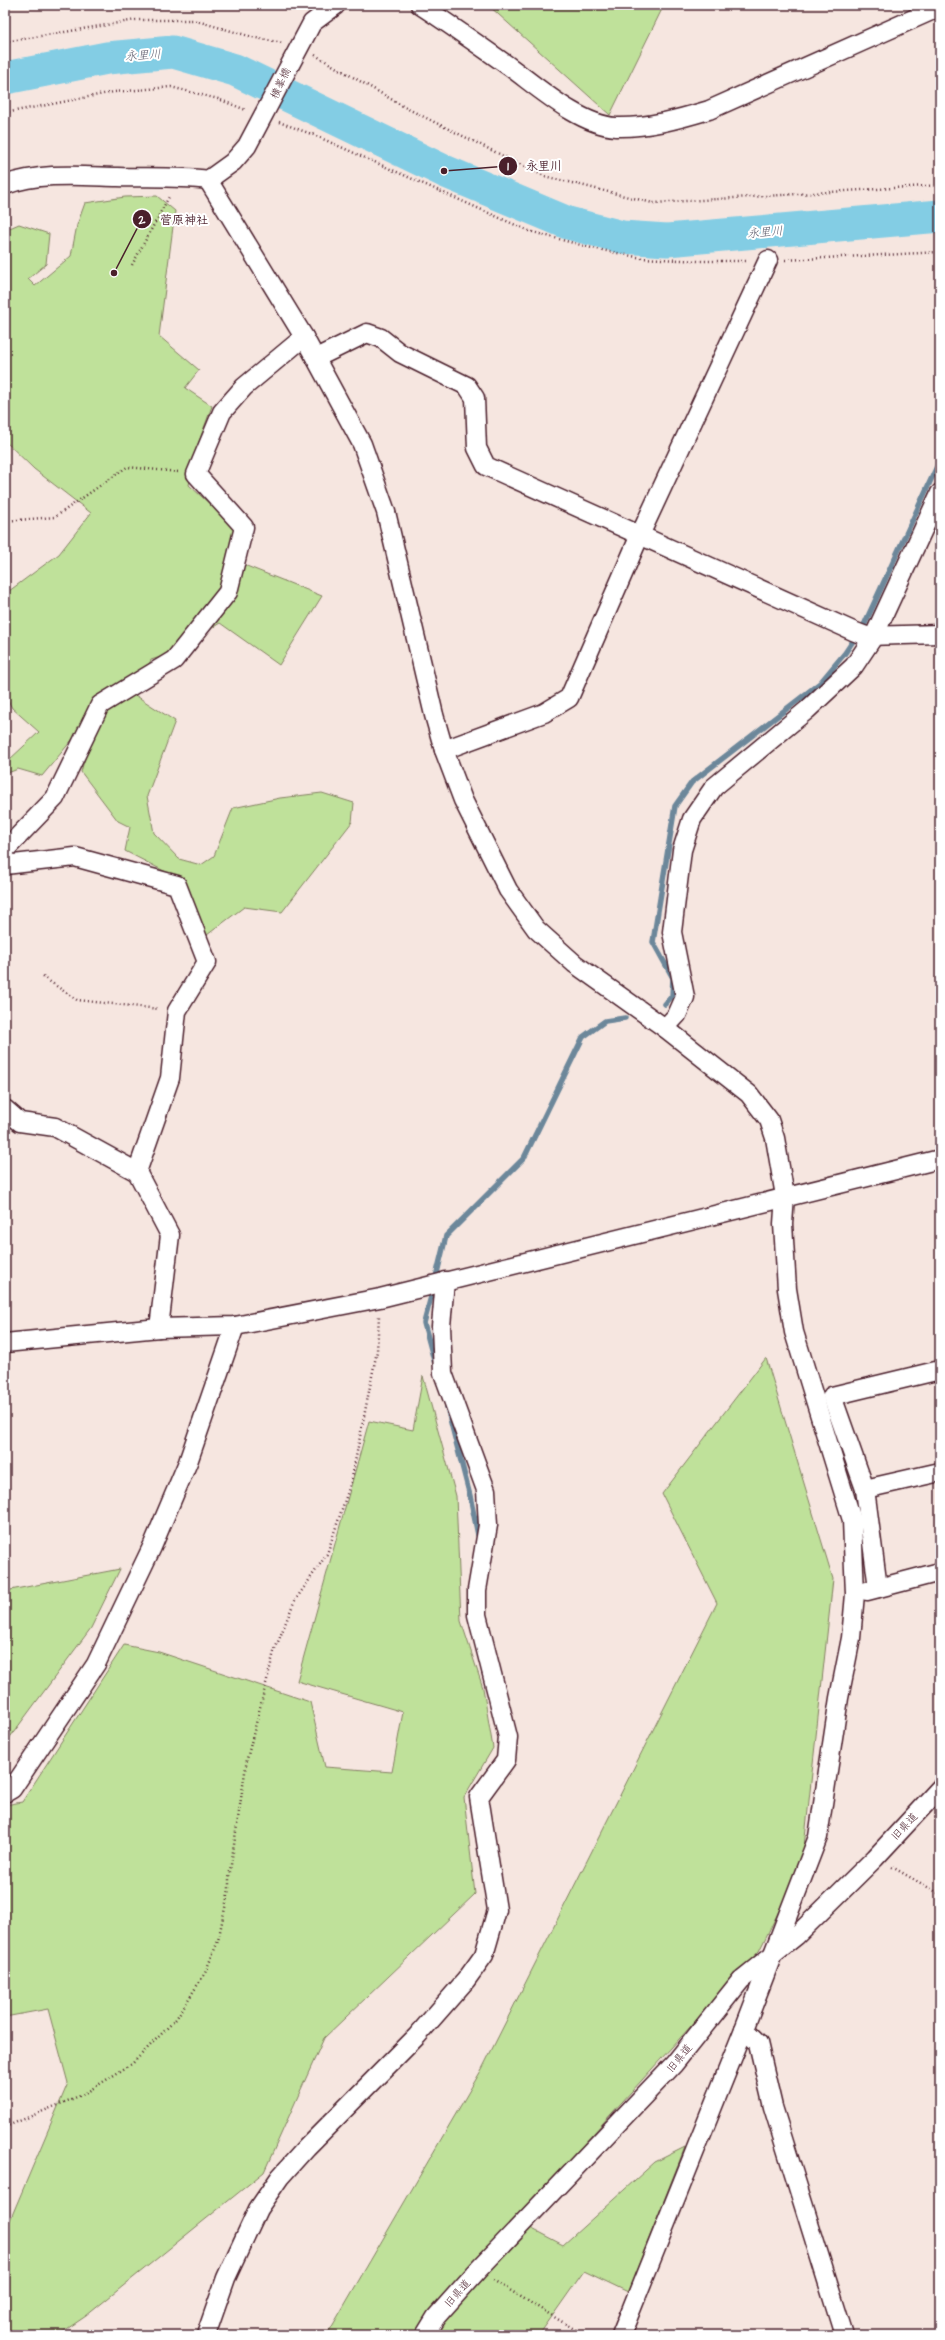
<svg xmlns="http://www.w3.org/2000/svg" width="945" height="2340" viewBox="0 0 945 2340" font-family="'Architects Daughter','Klee One',sans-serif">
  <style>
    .green { fill: #bfe19a; stroke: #848062 }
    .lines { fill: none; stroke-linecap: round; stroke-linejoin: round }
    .stream { stroke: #6c879a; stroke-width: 5.5 }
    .river { stroke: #83cde4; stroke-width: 33 }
    .minor-casing { stroke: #4a1f2b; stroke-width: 21 }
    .path { stroke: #4a1f2b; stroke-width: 2.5; stroke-dasharray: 1 3; stroke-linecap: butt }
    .minor { stroke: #fff; stroke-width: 18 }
    .labels { text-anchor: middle; stroke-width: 4; stroke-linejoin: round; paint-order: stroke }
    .street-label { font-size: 11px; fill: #4a1f2b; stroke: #fff }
    .water-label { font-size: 12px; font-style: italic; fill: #5e5c6c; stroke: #fff }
    .leader { fill: none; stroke: #4a1f2b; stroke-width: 1.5 }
    .callout-dot { fill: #4a1f2b; stroke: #fff; stroke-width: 1.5 }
    .mark-label { font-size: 12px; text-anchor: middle; font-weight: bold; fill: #fff }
    .callout-label { font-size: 12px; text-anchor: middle; font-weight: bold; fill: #4a1f2b; stroke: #fff; stroke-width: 4; stroke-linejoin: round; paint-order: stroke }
  </style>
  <rect width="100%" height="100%" fill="#f6e6e0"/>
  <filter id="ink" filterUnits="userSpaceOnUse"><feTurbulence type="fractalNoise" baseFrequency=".025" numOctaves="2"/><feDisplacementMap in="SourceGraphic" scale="8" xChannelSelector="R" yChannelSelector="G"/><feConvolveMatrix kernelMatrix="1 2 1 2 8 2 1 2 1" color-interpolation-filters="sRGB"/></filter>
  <g filter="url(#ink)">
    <g class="green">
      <polygon points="488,5 664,5 610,115"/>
      <polygon points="157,196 175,211 159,336 199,370 185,388 212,406 196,450 189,485 236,528 229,559 322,596 279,665 220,623 170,654 151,660 135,695 175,721 147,796 154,833 179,859 201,865 214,856 233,808 280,798 322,793 354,803 352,822 282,912 244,907 207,935 166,872 125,851 130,827 118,821 81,772 89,743 76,735 42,776 18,769 5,774 5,760 9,760 39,732 12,708 5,695 5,594 59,554 91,513 34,469 5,441 5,230 19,224 49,234 46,264 28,279 35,286 71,256 77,225 85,203 125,197"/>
      <polygon points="766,1358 833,1579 802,1865 759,1951 515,2220 563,2245 655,2162 685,2147 628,2292 584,2271 539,2335 327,2335 482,2069 717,1603 662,1494"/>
      <polygon points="423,1376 456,1496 461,1621 483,1688 493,1748 464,1797 475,1894 324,2038 264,2172 86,2316 58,2335 5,2335 5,2232 68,2083 48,2009 5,2017 5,1805 22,1802 124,1645 159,1652 310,1702 325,1767 392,1772 403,1712 297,1681 369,1421 413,1430"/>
      <polygon points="120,1569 91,1628 5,1744 5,1591"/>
    </g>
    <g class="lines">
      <g class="stream">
        <polyline points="665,1004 672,996 673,978 653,942 675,806 692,782 820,683 845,653 865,623 940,460"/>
        <polyline points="435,1281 446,1236 524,1158 583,1037 605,1021 625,1018"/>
        <polyline points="433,1289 424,1323 435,1364"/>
        <polyline points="447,1407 470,1496 478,1535"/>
      </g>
      <polyline class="river" points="5,78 107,58 173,52 235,70 444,171 568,223 622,237 667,240 940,216"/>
      <defs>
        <g id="minor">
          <path d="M420,5C451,25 480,46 510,67C539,88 580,125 616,127C647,128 679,119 709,110L940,7"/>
          <polyline points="208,180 304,337 362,444 386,512 434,715 444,750 463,800 508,890 536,929 575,964 665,1028 749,1094 769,1120 775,1138 785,1196 783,1224 787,1289 794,1332 852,1520 855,1594 851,1638 839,1698 818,1837 744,2029 621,2335"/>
          <path d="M5,185C41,172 80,176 118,177C148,178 178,176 208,180L233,162L247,146L312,23L336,5"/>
          <polyline points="316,358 367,333 381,338 400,353 467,386 475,398 477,448 486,466 853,631 866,636 940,634"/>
          <polyline points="444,750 544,713 569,698 640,535 768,260"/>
          <polyline points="5,850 55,798 100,705 174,660 228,592 244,527 196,474 222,412 244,387 304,337"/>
          <polyline points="5,865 75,857 177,885 207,962 177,1011 170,1078 137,1172"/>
          <polyline points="665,1028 677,1015 685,997 672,932 682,850 692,819 714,787 807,710 854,666 874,636 940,493"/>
          <polyline points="5,1109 20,1122 55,1127 137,1172 170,1235 159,1328"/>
          <polyline points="5,1343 159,1328 235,1326 380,1298 940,1159"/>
          <polyline points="865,1489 940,1472"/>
          <polyline points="878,1588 865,1489 832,1396 940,1370"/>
          <polyline points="867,1591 940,1572"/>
          <polyline points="5,1793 12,1789 96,1664 152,1547 188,1462 235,1326"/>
          <polyline points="744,2029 758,2043 773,2107 844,2335"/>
          <polyline points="206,2335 226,2278 258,2209 280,2177 307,2147 417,2036 466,1980 484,1955 497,1910 479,1797 506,1760 508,1737 477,1615 477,1590 488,1525 486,1490 443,1373 441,1326 445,1281"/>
          <polyline points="425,2335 436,2317 478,2270 674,2064 741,1980 796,1936 875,1858 940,1788"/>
        </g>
      </defs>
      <use href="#minor" class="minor-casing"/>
      <g class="path">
        <polyline points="5,42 136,20 193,20 256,38 283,43"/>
        <polyline points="315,55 408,109 544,176 653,203 940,185"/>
        <polyline points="5,113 114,92 171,87 218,99 246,110"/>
        <polyline points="279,122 314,135 529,231 592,248 642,258 699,261 748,261"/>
        <polyline points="785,260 940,252"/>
        <polyline points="132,265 170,195"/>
        <polyline points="5,521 55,517 127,467 179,472"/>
        <polyline points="43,977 77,1000 159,1009"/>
        <polyline points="892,1867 940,1894"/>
        <polyline points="5,2127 84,2094 133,2063 176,2019 205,1973 218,1941 229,1889 229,1878 247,1759 274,1652 294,1602 327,1554 351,1482 377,1351 379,1316"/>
        <polyline points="493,2280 584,2335"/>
      </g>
      <use href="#minor" class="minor"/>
    </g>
  </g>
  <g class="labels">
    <g class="street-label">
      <text transform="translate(280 83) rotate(-65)" y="4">横峯橋</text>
      <text transform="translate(904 1826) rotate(-47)" y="4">旧県道</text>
      <text transform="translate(679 2058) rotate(-50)" y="4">旧県道</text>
      <text transform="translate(457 2293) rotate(-49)" y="4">旧県道</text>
    </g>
    <g class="water-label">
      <text transform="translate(143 55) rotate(-4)" y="4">永里川</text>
      <text transform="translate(765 232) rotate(-5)" y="4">永里川</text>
    </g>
  </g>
  <path class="leader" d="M444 171L508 166M114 273L142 219"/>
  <g class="callout-dot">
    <circle cx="444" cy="171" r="4"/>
    <circle cx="114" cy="273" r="4"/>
    <circle cx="508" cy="166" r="10"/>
    <circle cx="142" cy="219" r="10"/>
  </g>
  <g class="mark-label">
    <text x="508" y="170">1</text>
    <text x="142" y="224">2</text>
  </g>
  <g class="callout-label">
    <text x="544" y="170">永里川</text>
    <text x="184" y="224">菅原神社</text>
  </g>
  <rect width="945" height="2340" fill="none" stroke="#fff" stroke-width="20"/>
  <rect x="10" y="10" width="925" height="2320" fill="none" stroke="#4a1f2b" stroke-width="1.5" filter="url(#ink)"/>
</svg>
